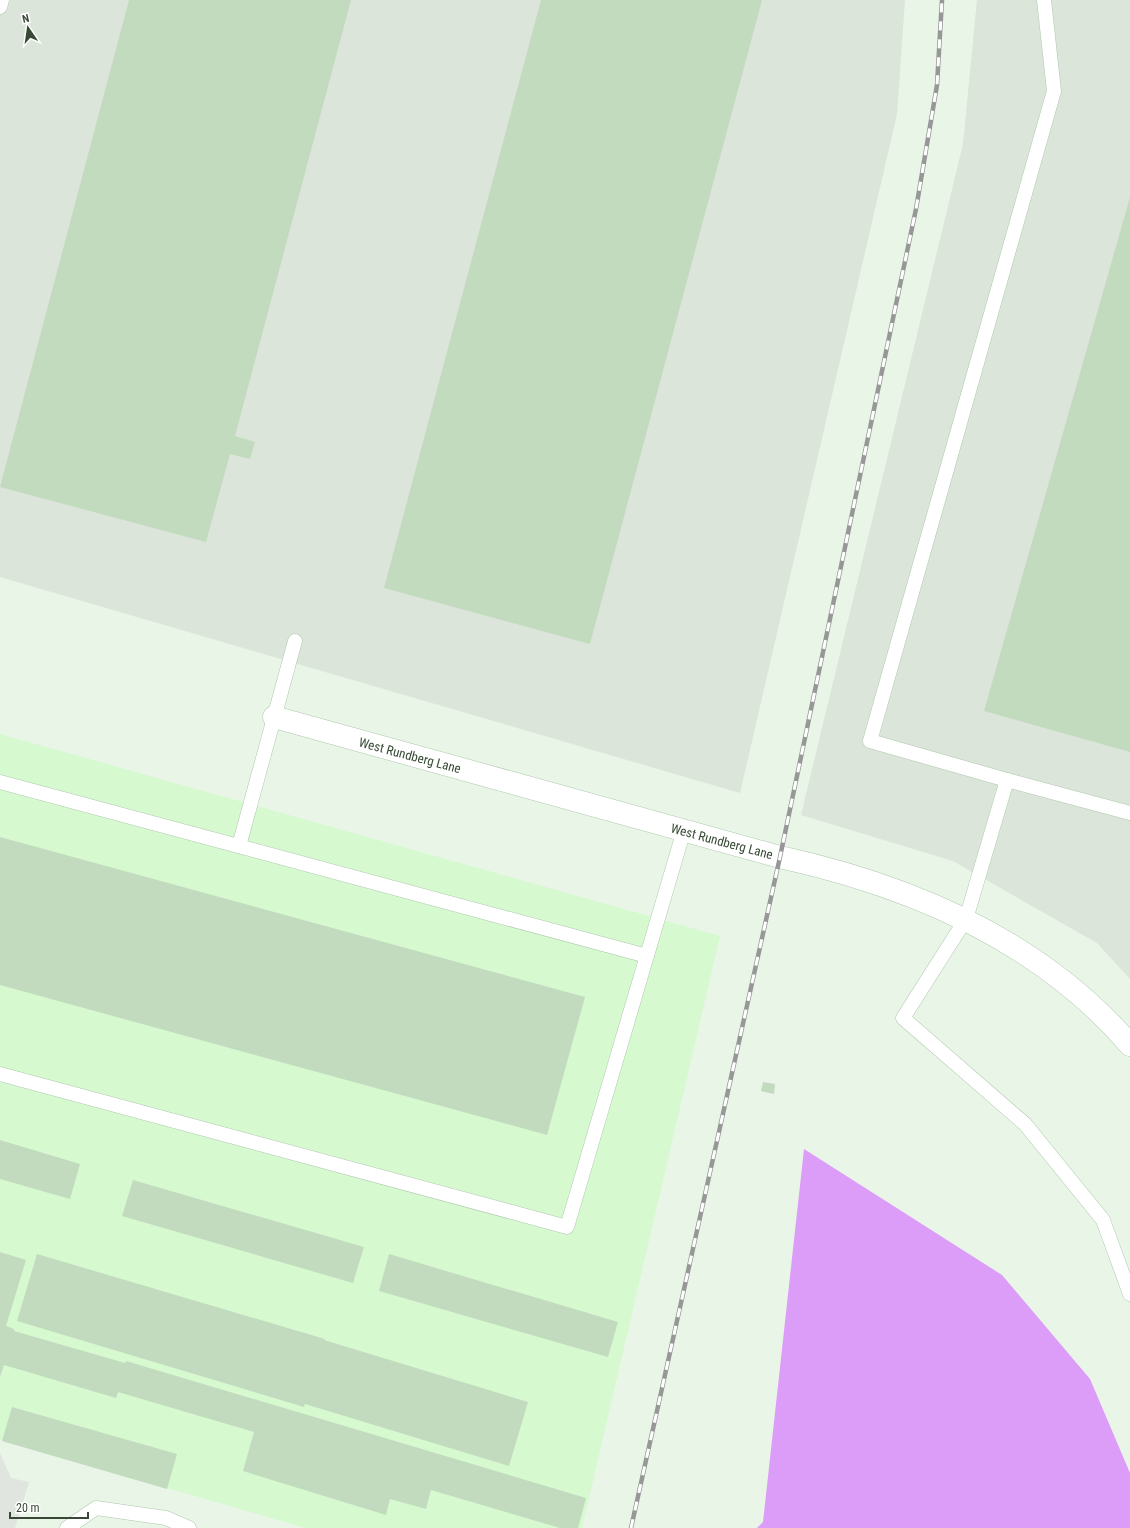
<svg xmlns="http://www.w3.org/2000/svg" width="1130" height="1528" viewBox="0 0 1130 1528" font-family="'Roboto Condensed',sans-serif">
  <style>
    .commercial { fill: #d6f9d0 }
    .industrial { fill: #dbe5d9 }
    .parking { fill: #e0e6df }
    .water { fill: #dc9df8 }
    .building { fill: #c2dbbe }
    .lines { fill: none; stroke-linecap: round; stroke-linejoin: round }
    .service-casing { stroke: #b0c8af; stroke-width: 15 }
    .minor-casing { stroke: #b0c8af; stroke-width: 23 }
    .service { stroke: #fff; stroke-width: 14 }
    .minor { stroke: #fff; stroke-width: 22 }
    .rail-casing { stroke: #979797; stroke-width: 4.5 }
    .rail { stroke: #fff; stroke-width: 3; stroke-dasharray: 9; stroke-linecap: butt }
    .labels { text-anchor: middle; stroke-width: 3.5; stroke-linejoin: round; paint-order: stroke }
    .street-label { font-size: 13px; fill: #374935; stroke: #fff }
  </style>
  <rect width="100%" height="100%" fill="#e8f5e7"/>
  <polygon class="commercial" points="0,734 720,936 582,1528 305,1528 0,1439"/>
  <g class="industrial">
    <polygon points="0,0 905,0 897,114 740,793 0,577"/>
    <polygon points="977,0 1130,0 1130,979 1097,943 953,861 801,815 963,144"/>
  </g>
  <polygon class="parking" points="0,1453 11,1478 29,1482 15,1528 0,1528"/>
  <polygon class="water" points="804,1149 1002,1275 1090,1379 1130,1473 1130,1528 757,1528 763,1522"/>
  <g class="building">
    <polygon points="129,0 351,0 235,436 255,442 250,459 230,454 206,542 0,487"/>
    <polygon points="541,0 762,0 590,644 384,588"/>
    <polygon points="1130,197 1130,752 984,711"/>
    <polygon points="0,837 585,997 547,1135 0,985"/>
    <polygon points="763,1082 775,1084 774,1094 761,1091"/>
    <polygon points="0,1140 80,1164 70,1199 0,1179"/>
    <polygon points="133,1180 364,1247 353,1283 122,1216"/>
    <polygon points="0,1252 26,1260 6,1326 14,1329 14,1331 125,1363 126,1361 586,1498 578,1528 560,1528 431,1490 426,1509 390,1499 386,1515 243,1471 254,1432 118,1392 116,1398 4,1365 0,1377"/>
    <polygon points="37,1254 325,1339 324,1340 528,1402 509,1466 305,1404 304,1407 17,1321"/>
    <polygon points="389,1254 618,1322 608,1357 379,1291"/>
    <polygon points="12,1407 177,1454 167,1489 2,1441"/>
  </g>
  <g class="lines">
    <defs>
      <g id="service">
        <polyline points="1044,0 1054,91 870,741 1007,780 966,919 903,1018 1025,1124 1103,1220 1130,1294"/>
        <polyline points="0,7 2,0"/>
        <polyline points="1007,780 1130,813"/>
        <polyline points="0,782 647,956"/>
        <polyline points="239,846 295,641"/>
        <polyline points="0,1074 567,1227 684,830"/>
        <polyline points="67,1528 96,1508 166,1518 189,1528"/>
      </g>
      <path id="minor" d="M274,717L780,857C912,886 1040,940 1130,1045"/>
    </defs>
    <use href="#service" class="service-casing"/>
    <use href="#minor" class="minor-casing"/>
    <use href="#service" class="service"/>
    <use href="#minor" class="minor"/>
    <defs>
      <polyline id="rail" points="631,1528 780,857 916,209 937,85 942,0"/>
    </defs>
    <use href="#rail" class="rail-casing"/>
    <use href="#rail" class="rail"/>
  </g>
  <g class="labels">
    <g class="street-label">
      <text transform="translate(410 755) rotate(15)" y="5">West Rundberg Lane</text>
      <text transform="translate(722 841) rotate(15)" y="5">West Rundberg Lane</text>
    </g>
  </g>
  <g transform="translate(28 28) rotate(347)" stroke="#ffffff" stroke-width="3" paint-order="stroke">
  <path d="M0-3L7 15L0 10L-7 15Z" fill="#374935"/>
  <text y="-6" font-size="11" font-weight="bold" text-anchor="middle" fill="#374935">N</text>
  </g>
  <path d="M10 1512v6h78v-6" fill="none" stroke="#374935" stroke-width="2"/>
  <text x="16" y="1512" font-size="12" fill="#374935" stroke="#ffffff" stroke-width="3" paint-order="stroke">20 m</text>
</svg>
